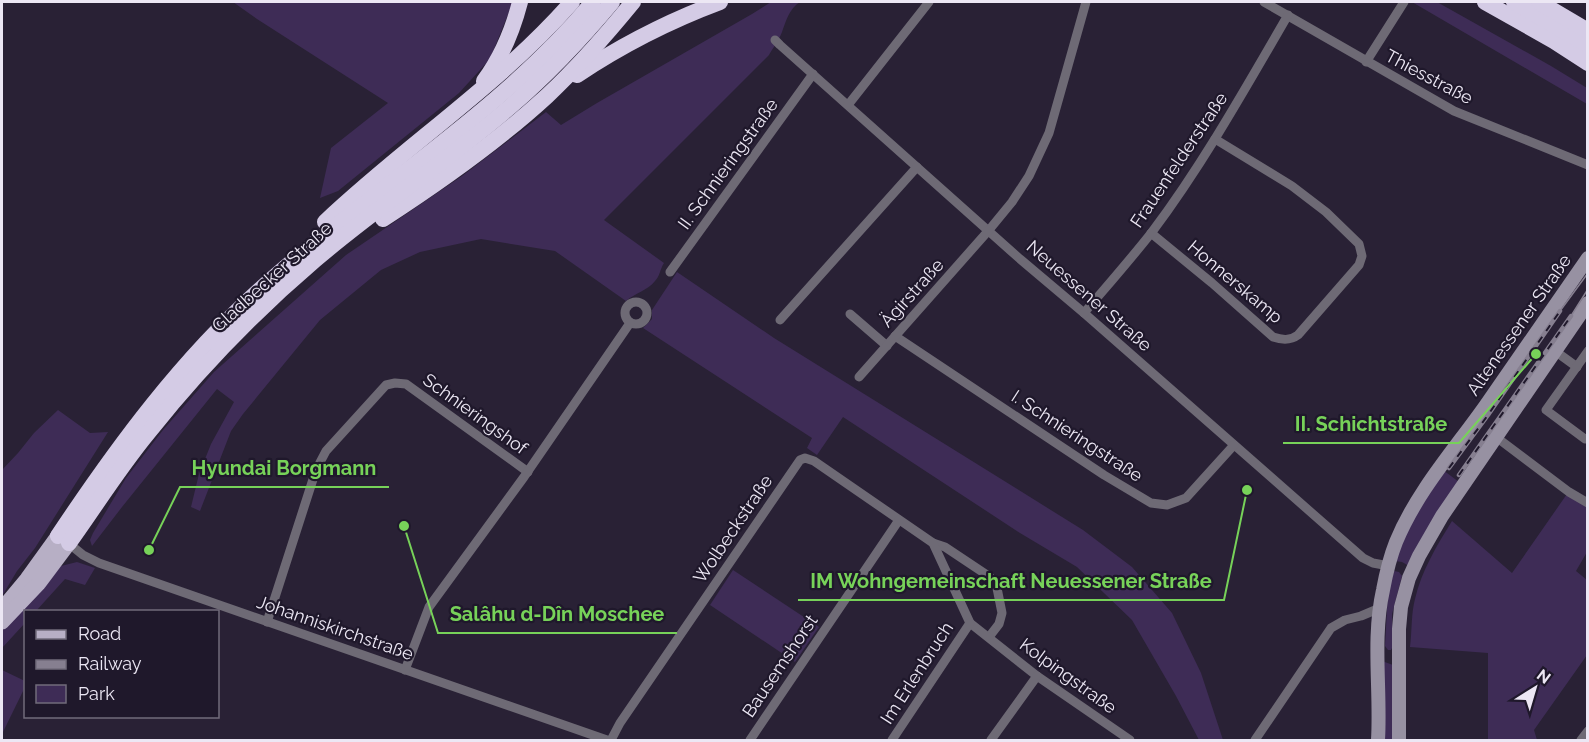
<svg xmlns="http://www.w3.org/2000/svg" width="1589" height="742" viewBox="0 0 1589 742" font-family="Raleway,sans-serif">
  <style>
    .green { fill: #3e2c56 }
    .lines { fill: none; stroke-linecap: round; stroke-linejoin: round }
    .street { stroke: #6e6a75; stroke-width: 9 }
    .secondary { stroke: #9791a2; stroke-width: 14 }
    .primary { stroke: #b7afc5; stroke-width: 15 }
    .highway { stroke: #d4cbe5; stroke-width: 16 }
    .tram { stroke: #867f90; stroke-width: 1.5 }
    .rail-casing { stroke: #867f90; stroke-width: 4.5 }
    .rail { stroke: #1f182b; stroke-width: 2; stroke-dasharray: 7; stroke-linecap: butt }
    .labels { text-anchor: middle; stroke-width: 4.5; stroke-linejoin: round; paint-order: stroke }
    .street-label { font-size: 18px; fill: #ece7f4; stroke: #1f182b }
    .leader { fill: none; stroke: #77d259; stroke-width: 2 }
    .callout-dot { fill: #77d259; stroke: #1f182b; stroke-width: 2 }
    .callout-label { font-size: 20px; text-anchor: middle; font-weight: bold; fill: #77d259; stroke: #1f182b; stroke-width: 4.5; stroke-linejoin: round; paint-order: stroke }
  </style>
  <rect width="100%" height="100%" fill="#292135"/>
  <g class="green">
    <polygon points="233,2 513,2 490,59 459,93 338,191 320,198 331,148 388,103 257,19"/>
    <path d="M771,2H800C789,9 786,21 782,32C779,40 773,48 769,55L604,220L664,263C660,269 660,276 655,281C647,291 635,293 626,301L555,251L481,239L420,252L381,270L320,320L243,414L231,431L200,511L191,507L199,474L211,444L234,402L217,389L122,507L92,546L90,540L93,533L126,478L163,430L214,372L346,255L462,176L546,112L561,125L597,103L752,14Z"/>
    <polygon points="1412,2 1437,2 1551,66 1587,88 1587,104"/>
    <polygon points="677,272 774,338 1083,530 1132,567 1172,613 1201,673 1223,740 1199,740 1176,696 1132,620 1077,567 1020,533 843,417 817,455 807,448 812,438 643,328 652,319 652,310"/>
    <polygon points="58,410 90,433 108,432 35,548 17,571 2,596 2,470 18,453 34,433"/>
    <polygon points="1443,470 1459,482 1409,566 1402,562 1395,561 1402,541 1424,498"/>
    <path d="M1567,494L1587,507V552L1576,571L1587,580V655L1534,730L1537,740H1488V653L1410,647C1412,631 1411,614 1415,599C1421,572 1437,545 1452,521L1512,573Z"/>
    <polygon points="77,562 95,568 85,585 65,579 36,611 26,612 25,623 2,648 2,629 38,593 61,566"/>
    <polygon points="733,570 819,627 795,662 710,605"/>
    <polygon points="1394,571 1399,572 1402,576 1392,614 1393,646 1391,650 1388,650 1385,646 1388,591"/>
    <polygon points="1382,661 1393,665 1394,740 1383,740"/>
    <polygon points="2,670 25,681 26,685 2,734"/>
  </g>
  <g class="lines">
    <g class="street">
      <polyline points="1264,2 1454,111 1588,165"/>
      <polyline points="775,40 780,45 1020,259 1084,313 1363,558 1373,563 1389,566"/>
      <polyline points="1366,62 1404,2"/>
      <polyline points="848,105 929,2"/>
      <path d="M1151,233L1212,283L1273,337C1282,340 1290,341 1298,335L1359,265L1362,256L1359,244L1326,212L1292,186L1215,139"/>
      <polyline points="670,272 813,74"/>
      <circle cx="636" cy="313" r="11"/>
      <path d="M1084,313C1107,286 1130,260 1152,232C1203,164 1245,89 1288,15"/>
      <polyline points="850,314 887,346"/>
      <polyline points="780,320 917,167"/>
      <polyline points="895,336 1104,475 1151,503 1167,505 1186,498 1234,445"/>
      <polyline points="1555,351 1577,367"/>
      <polyline points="1588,351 1546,410 1585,439 1588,438"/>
      <polyline points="859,377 989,230 1012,202 1029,176 1049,133 1086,2"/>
      <polyline points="1496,437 1569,492 1588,503"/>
      <polyline points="67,542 83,555 99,563 607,740"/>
      <polyline points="933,543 945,547 990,577 997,588 1002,613 999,624 989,637"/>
      <polyline points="267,622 316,470 326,451 386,385 395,383 406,384 528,472"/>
      <polyline points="405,670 429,607 524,477 630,323"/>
      <polyline points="611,740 620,723 800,460 805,458 814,461 933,543 970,623 1037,676 1130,740"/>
      <polyline points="750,740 899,520"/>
      <polyline points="892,740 970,623"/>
      <polyline points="991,740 1037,676"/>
      <polyline points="1255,740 1331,628 1345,620 1361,616 1380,608"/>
      <polyline points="1581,740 1588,731"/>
    </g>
    <g class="secondary">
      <path d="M1378,740C1381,691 1372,639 1383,590C1386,574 1390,557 1396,542C1417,491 1455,449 1486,405C1520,356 1554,307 1588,258"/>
      <polyline points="1399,740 1399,629 1401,607 1409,578 1419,556 1442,516 1588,303"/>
    </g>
    <g class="primary">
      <polyline points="2,609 27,579 58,536"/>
      <polyline points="2,622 39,583 69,543"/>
    </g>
    <g class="highway">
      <polyline points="1485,2 1554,41 1588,63"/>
      <polyline points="1514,2 1588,45"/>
      <polyline points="1539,2 1588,31"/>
      <path d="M577,75C622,45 669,21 720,2"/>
      <path d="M484,81C501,58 513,29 520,2"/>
      <path d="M383,219C440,182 497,142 547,96C578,67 606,35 633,2"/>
      <path d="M325,222C405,146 499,85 572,2"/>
      <path d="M58,536C118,446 182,359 263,287C371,190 499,114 593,2"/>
      <path d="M69,543C95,507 119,468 148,433C198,370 254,312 315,260C378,206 448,161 511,106C548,74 581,39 612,2"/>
    </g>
    <g class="tram">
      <polyline points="1560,311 1588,273"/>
      <polyline points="1571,316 1588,289"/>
    </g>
    <defs>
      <g id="rail">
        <polyline points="1449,468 1488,415 1560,311"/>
        <polyline points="1459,475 1571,316"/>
      </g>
    </defs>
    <use href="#rail" class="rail-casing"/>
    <use href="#rail" class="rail"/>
  </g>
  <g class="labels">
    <g class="street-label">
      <text transform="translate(1429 77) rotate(28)" y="6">Thiesstraße</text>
      <text transform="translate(1179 160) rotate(-56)" y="6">Frauenfelderstraße</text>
      <text transform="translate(728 164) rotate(-54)" y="6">II. Schnieringstraße</text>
      <text transform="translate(272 277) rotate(-42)" y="6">Gladbecker Straße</text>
      <text transform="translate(1235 282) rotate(40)" y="6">Honnerskamp</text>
      <text transform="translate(912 293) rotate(-48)" y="6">Ägirstraße</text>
      <text transform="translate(1089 296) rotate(41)" y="6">Neuessener Straße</text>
      <text transform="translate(1519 325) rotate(-55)" y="6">Altenessener Straße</text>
      <text transform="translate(475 414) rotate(36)" y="6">Schnieringshof</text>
      <text transform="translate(1077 436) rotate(33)" y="6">I. Schnieringstraße</text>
      <text transform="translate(733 529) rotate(-56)" y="6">Wolbeckstraße</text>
      <text transform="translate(335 628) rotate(19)" y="6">Johanniskirchstraße</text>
      <text transform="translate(780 666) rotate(-56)" y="6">Bausemshorst</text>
      <text transform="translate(917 673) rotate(-57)" y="6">Im Erlenbruch</text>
      <text transform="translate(1068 676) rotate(36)" y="6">Kolpingstraße</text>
    </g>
  </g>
  <path class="leader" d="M1536 354L1459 443H1283M149 550L180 487H389M1247 490L1224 600H798M404 526L438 633H677"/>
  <g class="callout-dot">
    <circle cx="1536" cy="354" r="6"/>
    <circle cx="149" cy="550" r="6"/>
    <circle cx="1247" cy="490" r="6"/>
    <circle cx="404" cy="526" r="6"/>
  </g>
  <g class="callout-label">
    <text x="1371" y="431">II. Schichtstraße</text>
    <text x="284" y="475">Hyundai Borgmann</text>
    <text x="1011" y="588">IM Wohngemeinschaft Neuessener Straße</text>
    <text x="557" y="621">Salâhu d-Dîn Moschee</text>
  </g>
  <rect width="1589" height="742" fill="none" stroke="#ece7f4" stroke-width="6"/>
  <rect x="24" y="610" width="195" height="108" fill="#1f182b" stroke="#716b7b" stroke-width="1.5"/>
  <rect x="36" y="630" width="30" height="9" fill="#b7afc5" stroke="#716b7b" stroke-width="1.5"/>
  <text x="78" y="640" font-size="18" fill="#ece7f4">Road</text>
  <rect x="36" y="660" width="30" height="9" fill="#867f90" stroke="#716b7b" stroke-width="1.5"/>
  <text x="78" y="670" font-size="18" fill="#ece7f4">Railway</text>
  <rect x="36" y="685" width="30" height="18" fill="#3e2c56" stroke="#716b7b" stroke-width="1.5"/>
  <text x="78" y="700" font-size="18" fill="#ece7f4">Park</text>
  <g transform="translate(1535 688) rotate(37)" stroke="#1f182b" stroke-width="4.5" paint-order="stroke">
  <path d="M0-4.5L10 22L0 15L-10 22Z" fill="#ece7f4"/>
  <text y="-9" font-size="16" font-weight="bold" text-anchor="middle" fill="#ece7f4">N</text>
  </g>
</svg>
